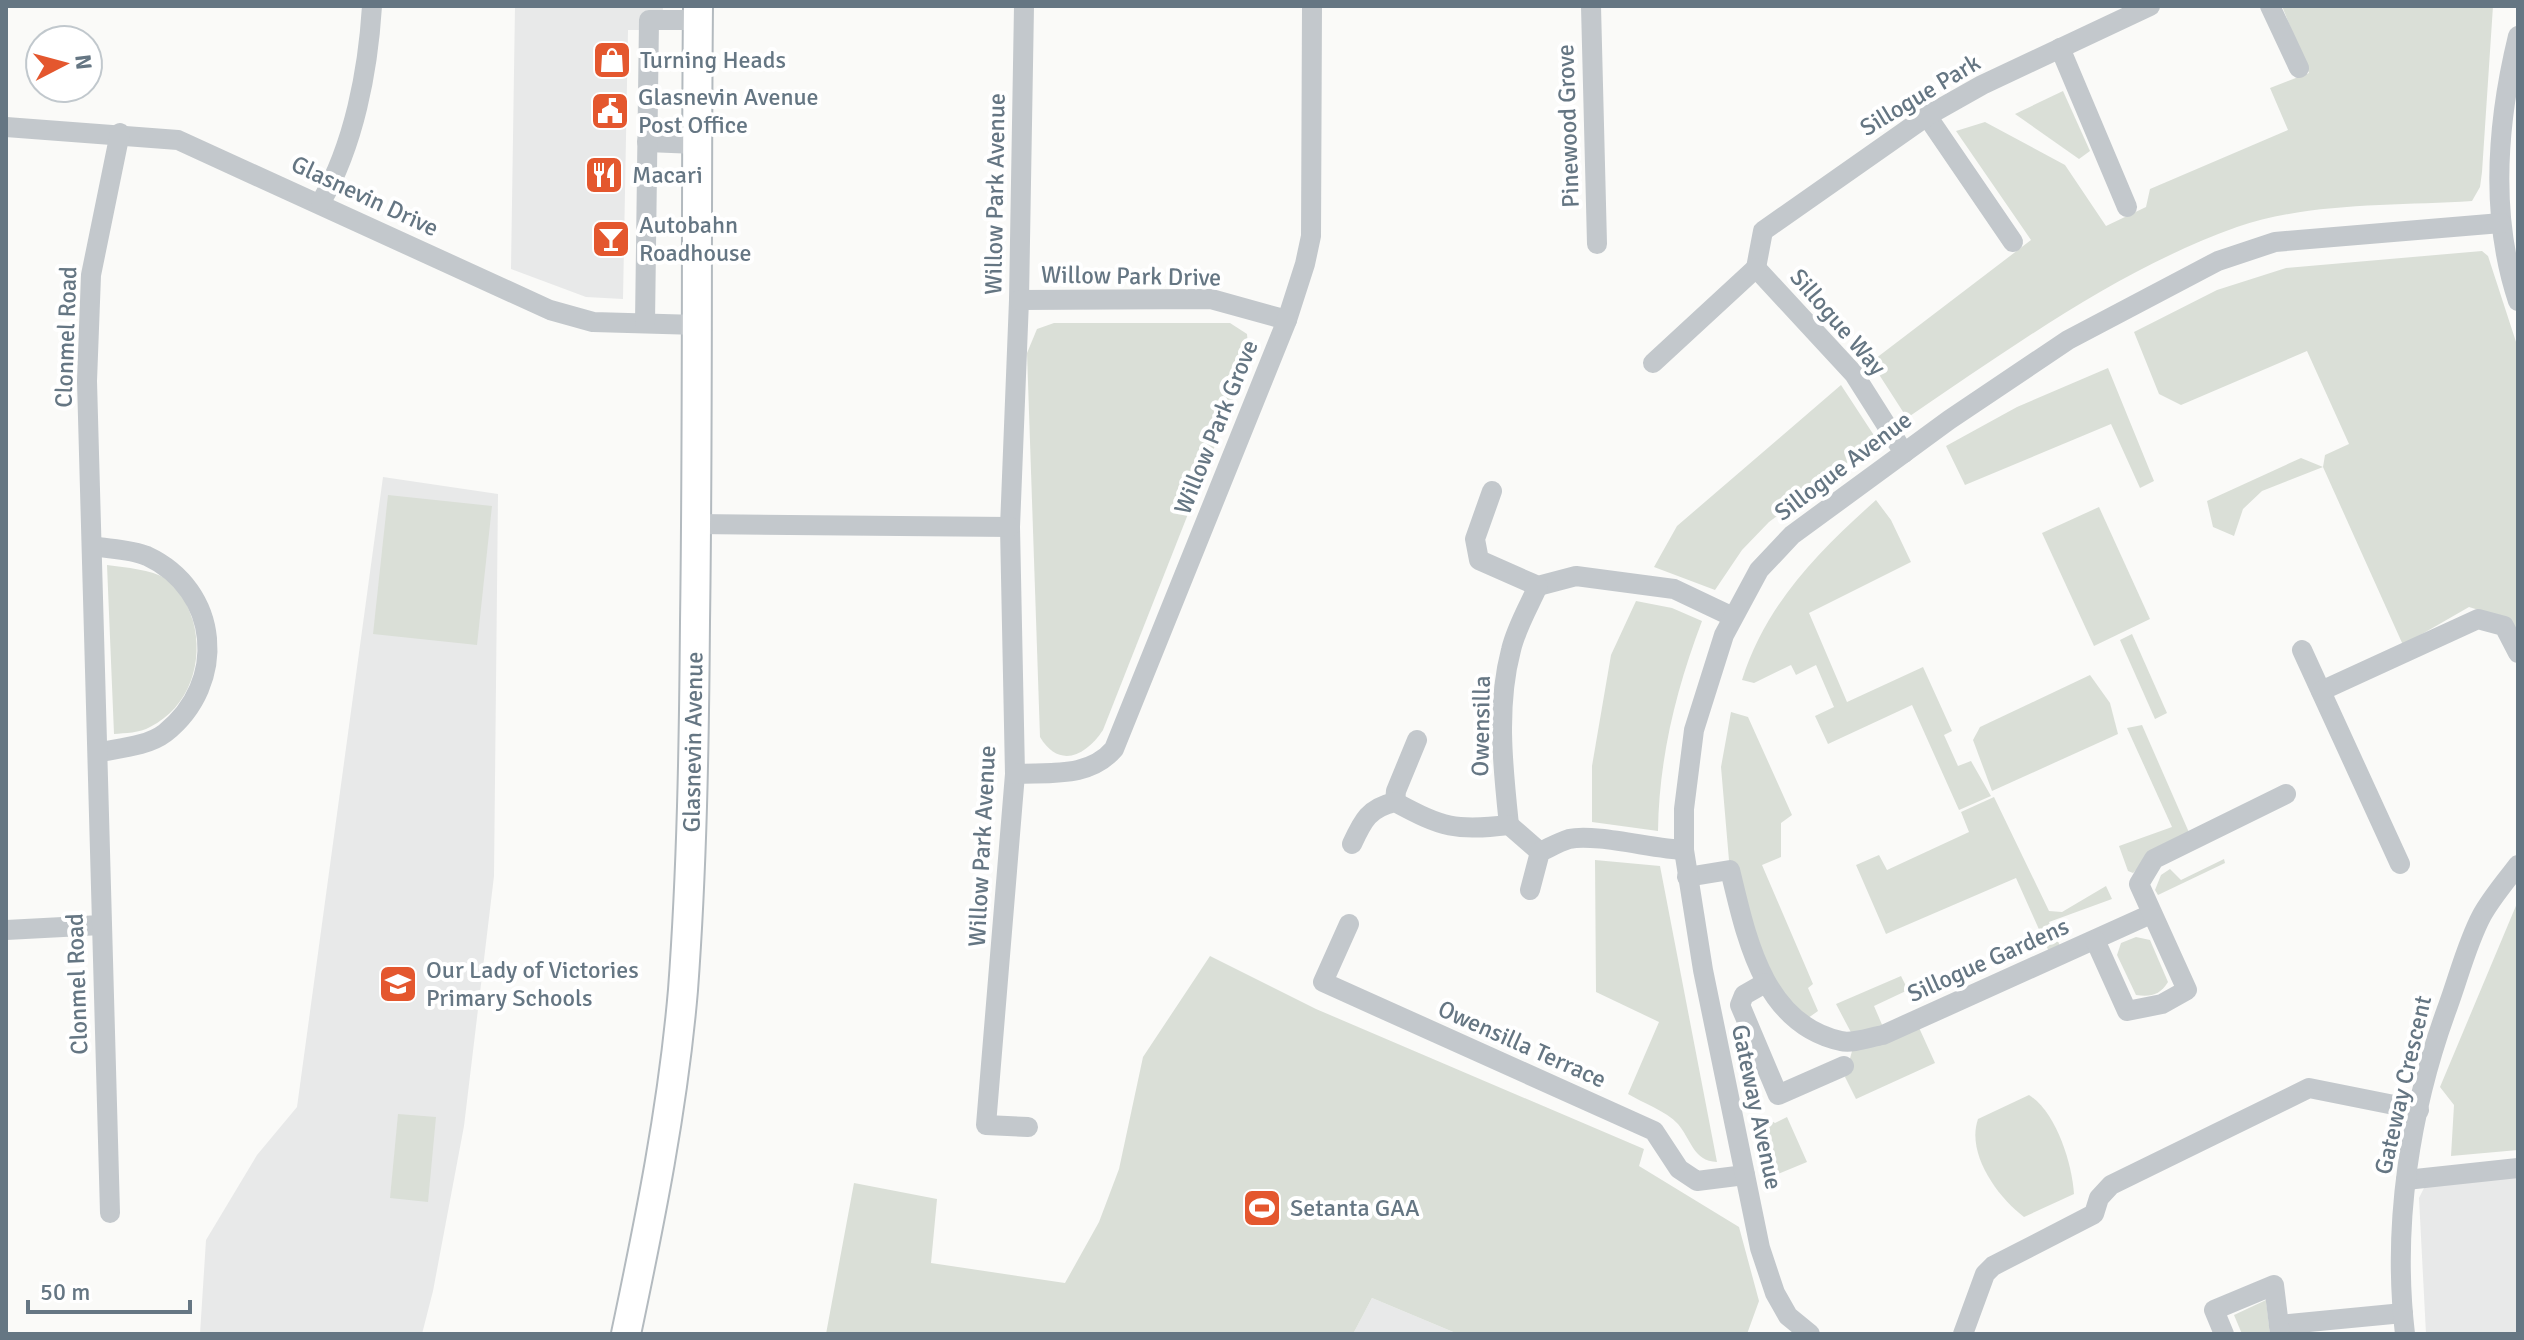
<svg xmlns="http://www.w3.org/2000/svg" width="2524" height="1340" viewBox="0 0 2524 1340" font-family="Signika,sans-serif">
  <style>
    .built { fill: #e8e9e9 }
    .green { fill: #dadfd7 }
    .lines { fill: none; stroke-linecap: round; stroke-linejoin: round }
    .secondary-casing { stroke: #b3babf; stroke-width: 32 }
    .street { stroke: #c3c8cc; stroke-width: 20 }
    .secondary { stroke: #fff; stroke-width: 28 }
    .labels { text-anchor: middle; stroke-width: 8; stroke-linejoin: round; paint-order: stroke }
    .poi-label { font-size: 24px; fill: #657683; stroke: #fff; text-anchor: start }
    .street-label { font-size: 24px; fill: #657683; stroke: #fff }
  </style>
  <rect width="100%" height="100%" fill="#fafaf8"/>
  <g class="built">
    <polygon points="515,6 663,6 662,30 628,30 623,299 586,297 511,269"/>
    <polygon points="383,477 498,494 494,876 464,1126 433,1291 422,1334 200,1334 206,1240 257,1155 297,1107"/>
    <polygon points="2518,1173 2518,1334 2426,1334 2419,1198 2427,1182"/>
    <polygon points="1372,1298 1458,1334 1353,1334"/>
  </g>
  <g class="green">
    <path d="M2282,6H2493L2482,172L2480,187L2472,201C2396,206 2309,202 2237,227C2117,270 2011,348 1907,418L1871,362L2031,240L1956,131L1985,122L2065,165L2106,226L2146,207L2150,189L2288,130L2270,88L2309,73Z"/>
    <polygon points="2063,91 2090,151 2079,159 2015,114"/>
    <polygon points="2482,251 2488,256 2518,348 2518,634 2511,620 2469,607 2403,645 2323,467 2262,491 2243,509 2234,536 2213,527 2207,501 2301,458 2323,467 2325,455 2349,444 2307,351 2181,405 2159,394 2134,332 2217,290 2286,268"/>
    <path d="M1054,323H1230L1247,334L1249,359L1103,730C1086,756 1059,769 1040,737L1027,353L1037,329Z"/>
    <polygon points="2108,368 2154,481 2140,488 2111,424 1965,485 1946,446 2017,407"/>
    <polygon points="1841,385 1877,440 1769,522 1742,550 1715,590 1654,567 1677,526"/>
    <polygon points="388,495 492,506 477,645 373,634"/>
    <path d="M1876,500L1891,520L1911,562L1809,613L1847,702L1923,667L1952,731L1944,735L1958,766L1971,761L1991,796L1959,810L1912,705L1828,744L1815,716L1834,707L1816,665L1796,675L1791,665L1754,683L1742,680C1766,604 1818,552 1876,500Z"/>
    <polygon points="2099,507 2150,619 2094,646 2042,533"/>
    <path d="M107,565C127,568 150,569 167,579C181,588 188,606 193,621C204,661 190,707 150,727C140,733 125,733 114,734Z"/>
    <path d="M1636,601L1672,608L1702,621C1676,690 1659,758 1658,831L1592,822V766L1611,655Z"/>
    <polygon points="2132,634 2167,713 2155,719 2120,640"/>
    <polygon points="2090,675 2110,703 2118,734 1992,791 1973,740 1980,727"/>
    <polygon points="1731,712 1748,717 1792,815 1781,823 1781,857 1762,865 1813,984 1808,988 1818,1011 1801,1023 1768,989 1730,872 1721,767"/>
    <polygon points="2142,725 2191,837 2155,853 2133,873 2128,871 2119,846 2172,827 2127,728"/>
    <polygon points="1994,797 2049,911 2062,912 2106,886 2112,899 2049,922 2061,948 2050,954 2016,878 1886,934 1856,865 1879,855 1887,870 1969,832 1961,812"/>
    <polygon points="2224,859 2225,863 2158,895 2155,890 2161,875 2170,869 2181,880"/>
    <path d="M1595,860L1660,866L1717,1162C1693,1161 1691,1139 1678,1124C1666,1111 1643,1103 1628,1094L1659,1022L1596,992Z"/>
    <polygon points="2518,901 2518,1150 2451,1156 2454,1105 2440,1087"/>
    <path d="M2136,937L2150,940L2168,982C2160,995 2151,997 2136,995L2117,955L2121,943Z"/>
    <polygon points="1210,956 1316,1009 1644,1149 1639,1166 1739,1227 1759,1301 1747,1334 1458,1334 1372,1298 1353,1334 826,1334 854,1183 937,1199 931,1263 1065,1283 1099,1222 1119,1169 1143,1057"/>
    <polygon points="1901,976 1908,990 1874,1006 1886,1034 1916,1021 1935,1063 1856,1099 1845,1077 1855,1040 1836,1004"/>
    <path d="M2029,1095C2056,1112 2072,1163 2074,1194L2024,1217C1997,1197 1966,1153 1978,1119Z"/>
    <polygon points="398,1114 436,1117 428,1202 390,1198"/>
    <polygon points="1765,1117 1775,1123 1787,1117 1807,1162 1768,1178 1758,1127"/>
    <polygon points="2266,1300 2270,1334 2242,1334 2234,1315"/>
  </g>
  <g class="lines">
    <defs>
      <path id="secondary" d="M626,1334C650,1220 673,1107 683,990C692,868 694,745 695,622C698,417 696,211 698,6"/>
    </defs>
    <use href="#secondary" class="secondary-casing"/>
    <g class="street">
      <polyline points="1024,6 1019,300 1010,527 1015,774 986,1125 1028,1127"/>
      <polyline points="1591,6 1597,244"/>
      <polyline points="2270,6 2299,68"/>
      <path d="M2518,36C2497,122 2490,217 2518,301"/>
      <polyline points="2060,48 2127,207"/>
      <polyline points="1927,116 2013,242"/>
      <polyline points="6,127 178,140 550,310 593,322 698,325"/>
      <polyline points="647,142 696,144"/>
      <path d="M321,202C354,145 368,71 372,6"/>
      <polyline points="1756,268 1763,231 1927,116 1982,85 2150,6"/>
      <polyline points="1756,268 1854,374 1904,453"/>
      <polyline points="1019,300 1211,299 1287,320"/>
      <polyline points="645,323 649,20 697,20"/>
      <polyline points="1653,363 1756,268"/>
      <polyline points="1492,491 1475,539 1479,560 1538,586 1576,576 1674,589 1733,617"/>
      <polyline points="696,524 1010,527"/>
      <path d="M92,546C108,549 131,549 147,556C220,590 228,683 165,733C148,746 121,748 100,752"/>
      <polyline points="2302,650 2400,864"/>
      <polyline points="2321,691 2478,619 2504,626 2518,653"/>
      <path d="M1015,774C1051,772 1089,778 1114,749L1287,320L1305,264L1311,236L1312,6"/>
      <polyline points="1395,802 1396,791 1417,740"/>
      <path d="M1509,825C1503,768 1496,707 1511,650C1516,628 1529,606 1538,586"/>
      <path d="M1352,844C1363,820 1369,808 1395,802C1443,828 1455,831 1509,825L1540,852"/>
      <path d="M1687,877L1730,870C1746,935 1762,1024 1841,1041C1852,1044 1871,1037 1883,1035L2151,914"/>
      <path d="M1530,890L1540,852C1549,848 1559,842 1569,839C1594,833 1654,849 1684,850"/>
      <polyline points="1349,924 1323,982 1654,1131 1679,1169 1697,1181 1745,1175"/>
      <polyline points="6,930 101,925"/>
      <polyline points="2095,940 2127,1011 2162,1004 2187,990 2139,884 2154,859 2286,794"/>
      <polyline points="1765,983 1744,995 1740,1005 1778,1095 1844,1066"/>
      <polyline points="2406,1180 2518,1168"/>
      <polyline points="110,1213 87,381 91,275 120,133"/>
      <polyline points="2279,1325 2403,1313"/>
      <polyline points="1810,1334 1788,1316 1775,1293 1760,1248 1703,970 1684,850 1684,809 1694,730 1724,635 1759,570 1792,535 1949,420 2068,340 2218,261 2275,242 2501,223"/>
      <polyline points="1963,1334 1985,1274 1993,1266 2094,1214 2099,1198 2111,1185 2309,1088 2419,1110"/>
      <polyline points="2224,1334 2214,1310 2274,1285 2280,1334"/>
      <path d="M2405,1334C2392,1225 2410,1109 2448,1006C2459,976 2467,943 2482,915C2492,897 2506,881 2518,865"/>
    </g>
    <use href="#secondary" class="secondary"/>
  </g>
  <defs>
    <symbol id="shop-square" viewBox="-11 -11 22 22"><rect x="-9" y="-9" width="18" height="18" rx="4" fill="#e4572e" stroke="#fff"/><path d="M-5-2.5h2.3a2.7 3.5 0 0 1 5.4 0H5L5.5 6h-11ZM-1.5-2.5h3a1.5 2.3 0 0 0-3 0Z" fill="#fff"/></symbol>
    <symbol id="civic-square" viewBox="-11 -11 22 22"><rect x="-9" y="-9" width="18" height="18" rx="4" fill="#e4572e" stroke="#fff"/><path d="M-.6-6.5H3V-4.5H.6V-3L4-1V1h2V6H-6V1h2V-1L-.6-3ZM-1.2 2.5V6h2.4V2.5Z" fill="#fff"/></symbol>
    <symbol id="restaurant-square" viewBox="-11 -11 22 22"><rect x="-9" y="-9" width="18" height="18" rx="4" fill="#e4572e" stroke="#fff"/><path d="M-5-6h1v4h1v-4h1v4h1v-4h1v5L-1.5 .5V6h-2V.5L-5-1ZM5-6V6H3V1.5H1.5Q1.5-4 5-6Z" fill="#fff"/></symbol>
    <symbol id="bar-square" viewBox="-11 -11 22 22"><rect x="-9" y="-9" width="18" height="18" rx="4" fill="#e4572e" stroke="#fff"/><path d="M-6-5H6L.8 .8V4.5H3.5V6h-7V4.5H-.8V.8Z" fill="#fff"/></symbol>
    <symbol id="school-square" viewBox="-11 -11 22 22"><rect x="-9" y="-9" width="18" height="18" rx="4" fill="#e4572e" stroke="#fff"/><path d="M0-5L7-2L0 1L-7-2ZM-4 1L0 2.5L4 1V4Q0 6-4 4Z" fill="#fff"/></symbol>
    <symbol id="stadium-square" viewBox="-11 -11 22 22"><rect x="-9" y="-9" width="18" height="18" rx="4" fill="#e4572e" stroke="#fff"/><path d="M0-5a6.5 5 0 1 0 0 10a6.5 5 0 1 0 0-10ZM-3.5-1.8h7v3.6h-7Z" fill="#fff"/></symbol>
  </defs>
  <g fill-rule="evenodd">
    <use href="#shop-square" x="590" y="38" width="44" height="44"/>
    <use href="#civic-square" x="588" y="89" width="44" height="44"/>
    <use href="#restaurant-square" x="582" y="153" width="44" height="44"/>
    <use href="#bar-square" x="589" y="217" width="44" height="44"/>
    <use href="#school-square" x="376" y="962" width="44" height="44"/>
    <use href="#stadium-square" x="1240" y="1186" width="44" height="44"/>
  </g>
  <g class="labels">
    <g class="poi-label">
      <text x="640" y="68">Turning Heads</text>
      <text x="638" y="105">Glasnevin Avenue<tspan x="638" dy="28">Post Office</tspan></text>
      <text x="632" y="183">Macari</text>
      <text x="639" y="233">Autobahn<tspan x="639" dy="28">Roadhouse</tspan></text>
      <text x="426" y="978">Our Lady of Victories<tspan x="426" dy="28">Primary Schools</tspan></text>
      <text x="1290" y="1216">Setanta GAA</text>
    </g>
    <g class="street-label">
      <text transform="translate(1920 95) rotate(-31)" y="8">Sillogue Park</text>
      <text transform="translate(1568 126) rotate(-92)" y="8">Pinewood Grove</text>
      <text transform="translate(995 194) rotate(-89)" y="8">Willow Park Avenue</text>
      <text transform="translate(365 196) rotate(25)" y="8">Glasnevin Drive</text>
      <text transform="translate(1131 276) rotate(1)" y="8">Willow Park Drive</text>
      <text transform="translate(1838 322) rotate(49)" y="8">Sillogue Way</text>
      <text transform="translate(66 337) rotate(-88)" y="8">Clonmel Road</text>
      <text transform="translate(1216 427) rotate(-68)" y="8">Willow Park Grove</text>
      <text transform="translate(1843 466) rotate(-37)" y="8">Sillogue Avenue</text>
      <text transform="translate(1481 726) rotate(-89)" y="8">Owensilla</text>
      <text transform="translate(693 742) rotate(-89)" y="8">Glasnevin Avenue</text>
      <text transform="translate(982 846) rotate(-87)" y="8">Willow Park Avenue</text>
      <text transform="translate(1988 960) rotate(-24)" y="8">Sillogue Gardens</text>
      <text transform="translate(77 984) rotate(-92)" y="8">Clonmel Road</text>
      <text transform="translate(1522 1044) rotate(24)" y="8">Owensilla Terrace</text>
      <text transform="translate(2403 1085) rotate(-77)" y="8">Gateway Crescent</text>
      <text transform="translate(1757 1107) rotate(78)" y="8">Gateway Avenue</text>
    </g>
  </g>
  <rect width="2524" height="1340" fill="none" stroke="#657683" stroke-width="16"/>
  <g transform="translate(64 64) rotate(84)"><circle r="38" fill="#ffffff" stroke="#c1c8cd" stroke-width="2"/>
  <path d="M0-6L14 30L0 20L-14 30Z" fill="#e4572e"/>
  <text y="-12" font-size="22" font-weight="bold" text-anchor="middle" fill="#657683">N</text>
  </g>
  <path d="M28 1300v12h162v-12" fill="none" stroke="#657683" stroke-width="4"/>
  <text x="40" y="1300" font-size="24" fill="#657683" stroke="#ffffff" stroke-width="6" paint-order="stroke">50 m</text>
</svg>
